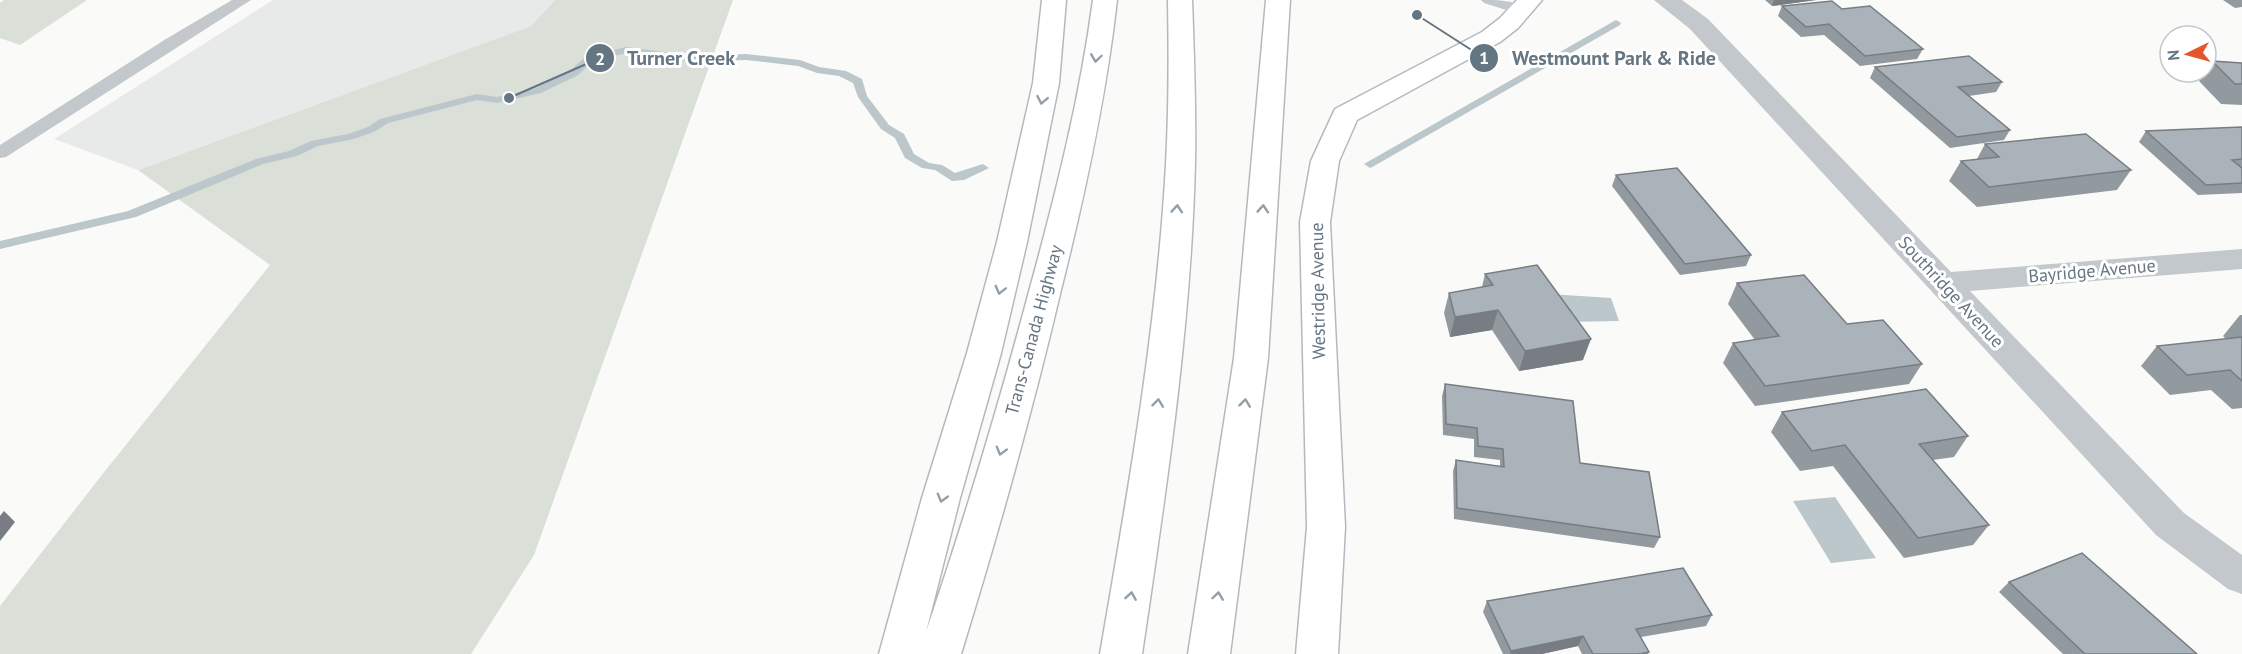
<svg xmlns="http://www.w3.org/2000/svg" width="2242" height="654" viewBox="0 0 2242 654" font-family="'PT Sans',sans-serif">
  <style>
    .built { fill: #e8e9e9 }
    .green { fill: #dadfd7 }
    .water { fill: #bbc7cb }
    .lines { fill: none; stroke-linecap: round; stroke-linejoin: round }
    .stream { fill: #bbc7cb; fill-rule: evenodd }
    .secondary-casing { stroke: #b3babf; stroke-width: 3 }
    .highway-casing { stroke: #b4b9bd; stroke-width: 3 }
    .lane { fill: #c3c8cc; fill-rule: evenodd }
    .street { fill: #c3c8cc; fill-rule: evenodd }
    .secondary { fill: #fff; fill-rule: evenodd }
    .highway { fill: #fff; fill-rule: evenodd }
    .wall { fill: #929a9f }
    .shaded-wall { fill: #777d82 }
    .building { fill: #aab3b9; stroke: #777d82; stroke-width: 1.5 }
    .oneway { stroke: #939fa8 }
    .labels { text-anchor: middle; stroke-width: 6; stroke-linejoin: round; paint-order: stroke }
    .street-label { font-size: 18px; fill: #657683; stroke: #fff }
    .leader { fill: none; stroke: #657683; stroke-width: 2 }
    .callout-dot { fill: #657683; stroke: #fff; stroke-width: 2 }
    .mark-label { font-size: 18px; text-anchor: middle; font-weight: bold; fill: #fff }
    .callout-label { font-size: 20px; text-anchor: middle; font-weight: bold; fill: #657683; stroke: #fff; stroke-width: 6; stroke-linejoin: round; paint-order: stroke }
  </style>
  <rect width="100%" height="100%" fill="#fafaf8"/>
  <polygon class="built" points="273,0 555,0 531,26 138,170 54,139"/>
  <g class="green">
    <polygon points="4,0 87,0 20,45 0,38 0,3"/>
    <polygon points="555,0 733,0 534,555 471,654 0,654 0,606 105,471 270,265 138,170 531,26"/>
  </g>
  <g class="water">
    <polygon points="1549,294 1611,298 1619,321 1564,322"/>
    <polygon points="1835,497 1876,558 1831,563 1793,501"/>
  </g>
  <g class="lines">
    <g class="stream">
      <polygon points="1616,20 1621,23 1620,25 1374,166 1370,168 1364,164"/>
      <polygon points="626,47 694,56 746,54 800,60 819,67 846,71 862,79 867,96 889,125 904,134 914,154 929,163 942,165 955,173 983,164 989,168 964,180 952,181 935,170 922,168 905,158 895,138 881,129 858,97 853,83 839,76 817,73 798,66 746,60 694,62 626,53 593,61 578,75 541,93 497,103 477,100 388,123 376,131 354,139 318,146 297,156 263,164 136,217 0,249 0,241 128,211 256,159 289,151 311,141 348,134 368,127 380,119 477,94 497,97 534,89 570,71 585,57"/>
    </g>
    <defs>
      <polygon id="secondary" points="1517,0 1542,0 1518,28 1500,42 1357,120 1339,161 1330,222 1345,527 1338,654 1296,654 1307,527 1300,222 1311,161 1335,109 1482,32 1500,18"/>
      <g id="highway">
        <path d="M1042,0H1066L1059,83L1027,242L1001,353L960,498L926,632C965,518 999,404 1030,288C1056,193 1080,98 1093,0H1117C1106,98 1085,194 1061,290C1032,413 998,534 961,654H879L922,498L967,353L997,242L1033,83Z"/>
        <path d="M1168,0H1192C1194,54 1196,109 1195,163C1191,328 1166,491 1142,654H1100C1128,492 1157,328 1166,164C1169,109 1169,55 1168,0Z"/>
        <polygon points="1266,0 1290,0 1268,358 1230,654 1188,654 1234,358"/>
      </g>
    </defs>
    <use href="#secondary" class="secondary-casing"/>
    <use href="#highway" class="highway-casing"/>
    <g class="lane">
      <polygon points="232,0 251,0 6,157 0,158 0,145 166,39"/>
      <path d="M1481,0C1496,0 1519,0 1530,10L1522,15L1484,3Z"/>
    </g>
    <polygon class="street" points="1654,0 1682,0 1708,19 1951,272 2242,249 2242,269 1970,291 2184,513 2242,555 2242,594 2228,589 2156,535 1690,29"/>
    <use href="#secondary" class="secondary"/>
    <use href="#highway" class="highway"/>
  </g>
  <g class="wall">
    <polygon points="1765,0 1816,0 1772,6"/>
    <polygon points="2223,0 2242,0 2242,7 2235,8"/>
    <polygon points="1782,6 1842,9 1923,49 1917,59 1860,66 1824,35 1801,37 1778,16"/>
    <polygon points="2212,61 2242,63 2242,105 2221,104 2199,81 2205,72 2206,72 2206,70"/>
    <polygon points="1875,67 2002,82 1996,92 1969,96 2010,130 2004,140 1950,148 1870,78"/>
    <polygon points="2242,127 2242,193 2198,195 2139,142 2146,131"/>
    <polygon points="1985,144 2131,170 2117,190 1977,207 1949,181 1961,161 1977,159"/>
    <polygon points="1616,175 1751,255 1746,266 1680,275 1612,186"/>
    <polygon points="1485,274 1583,360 1519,371 1492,330 1450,337 1444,313 1449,293 1482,287"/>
    <polygon points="1737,283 1847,324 1922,364 1909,384 1755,406 1723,363 1733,343 1755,340 1728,304"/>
    <polygon points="2240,315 2242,315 2242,408 2232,409 2211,390 2170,395 2141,366 2157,346 2226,339 2223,336"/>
    <polygon points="1445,384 1580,463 1660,537 1654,548 1454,519 1453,471 1456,460 1500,466 1500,460 1474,457 1474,439 1443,435 1442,396"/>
    <polygon points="1782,412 1968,436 1954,457 1933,460 1989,525 1973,545 1904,558 1833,466 1800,471 1771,432"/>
    <polygon points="2009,582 2197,654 2063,654 1999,592"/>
    <polygon points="1487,601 1712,615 1706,626 1641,637 1649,652 1648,654 1582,654 1578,646 1542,654 1503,654 1483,612"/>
  </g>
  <g class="shaded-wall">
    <polygon points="1774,0 1816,0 1772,6"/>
    <polygon points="1498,310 1492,330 1450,337 1455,317"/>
    <polygon points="1591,339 1583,360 1519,371 1525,351"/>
    <polygon points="4,511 15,522 0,541 0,516"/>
    <polygon points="1583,636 1578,646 1542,654 1510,654 1511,651"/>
  </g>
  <g class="building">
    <polygon points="1832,1 1842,9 1870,6 1923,49 1865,56 1829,24 1806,27 1782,6"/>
    <polygon points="1969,56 2002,82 1958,87 2010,130 1957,137 1875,67"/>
    <polygon points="2212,61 2242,63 2242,84 2235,84"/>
    <polygon points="2242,127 2242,159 2232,160 2242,168 2242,183 2206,185 2146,131"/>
    <polygon points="2086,134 2131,170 1989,187 1961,161 1999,157 1985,144"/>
    <polygon points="1677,168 1751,255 1685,264 1616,175"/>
    <polygon points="1537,265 1591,339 1525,351 1498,310 1455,317 1449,293 1493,285 1485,274"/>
    <polygon points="1804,275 1847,324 1883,320 1922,364 1765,386 1733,343 1779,336 1737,283"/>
    <polygon points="2242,337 2242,381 2230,370 2187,375 2157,346"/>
    <polygon points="1445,384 1573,401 1580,463 1649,472 1660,537 1457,508 1456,460 1504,467 1503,449 1478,446 1477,428 1446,424"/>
    <polygon points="1926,389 1968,436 1919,444 1989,525 1918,538 1845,445 1812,451 1782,412"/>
    <polygon points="2082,553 2197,654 2085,654 2009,582"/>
    <polygon points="1683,568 1712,615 1636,629 1649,652 1639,654 1593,654 1583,636 1511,651 1487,601"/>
  </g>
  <defs><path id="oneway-chevron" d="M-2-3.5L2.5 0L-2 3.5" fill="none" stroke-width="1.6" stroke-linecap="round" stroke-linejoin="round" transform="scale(1.5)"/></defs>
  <g class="oneway">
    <use href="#oneway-chevron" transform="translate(1096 58) rotate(98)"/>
    <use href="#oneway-chevron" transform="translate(1042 100) rotate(101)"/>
    <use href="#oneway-chevron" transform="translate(1177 209) rotate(-86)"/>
    <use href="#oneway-chevron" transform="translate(1263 209) rotate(-86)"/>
    <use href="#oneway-chevron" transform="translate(1000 290) rotate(104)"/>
    <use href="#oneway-chevron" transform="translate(1158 403) rotate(-83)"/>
    <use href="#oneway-chevron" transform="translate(1245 403) rotate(-83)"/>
    <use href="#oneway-chevron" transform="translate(1001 451) rotate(106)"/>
    <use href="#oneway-chevron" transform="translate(942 498) rotate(106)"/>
    <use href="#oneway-chevron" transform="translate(1131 596) rotate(-81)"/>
    <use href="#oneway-chevron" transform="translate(1218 596) rotate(-82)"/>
  </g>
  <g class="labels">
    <g class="street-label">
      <text transform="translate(2092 271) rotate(-5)" y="6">Bayridge Avenue</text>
      <text transform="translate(1318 291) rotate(-91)" y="6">Westridge Avenue</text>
      <text transform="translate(1951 292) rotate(47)" y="6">Southridge Avenue</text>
      <text transform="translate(1034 330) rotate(-75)" y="6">Trans-Canada Highway</text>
    </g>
  </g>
  <path class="leader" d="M1417 15L1484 58M509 98L600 58"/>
  <g class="callout-dot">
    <circle cx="1417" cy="15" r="6"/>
    <circle cx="509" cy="98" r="6"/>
    <circle cx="1484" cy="58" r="15"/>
    <circle cx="600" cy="58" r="15"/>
  </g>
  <g class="mark-label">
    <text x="1484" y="64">1</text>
    <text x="600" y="65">2</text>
  </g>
  <g class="callout-label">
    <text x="1614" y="65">Westmount Park &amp; Ride</text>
    <text x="681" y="65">Turner Creek</text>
  </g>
  <g transform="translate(2188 54) rotate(265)"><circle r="28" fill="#ffffff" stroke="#c1c8cd" stroke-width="1.5"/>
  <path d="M0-4.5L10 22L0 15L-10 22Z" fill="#e4572e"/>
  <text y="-9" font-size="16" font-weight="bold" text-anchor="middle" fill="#657683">N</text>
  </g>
</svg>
